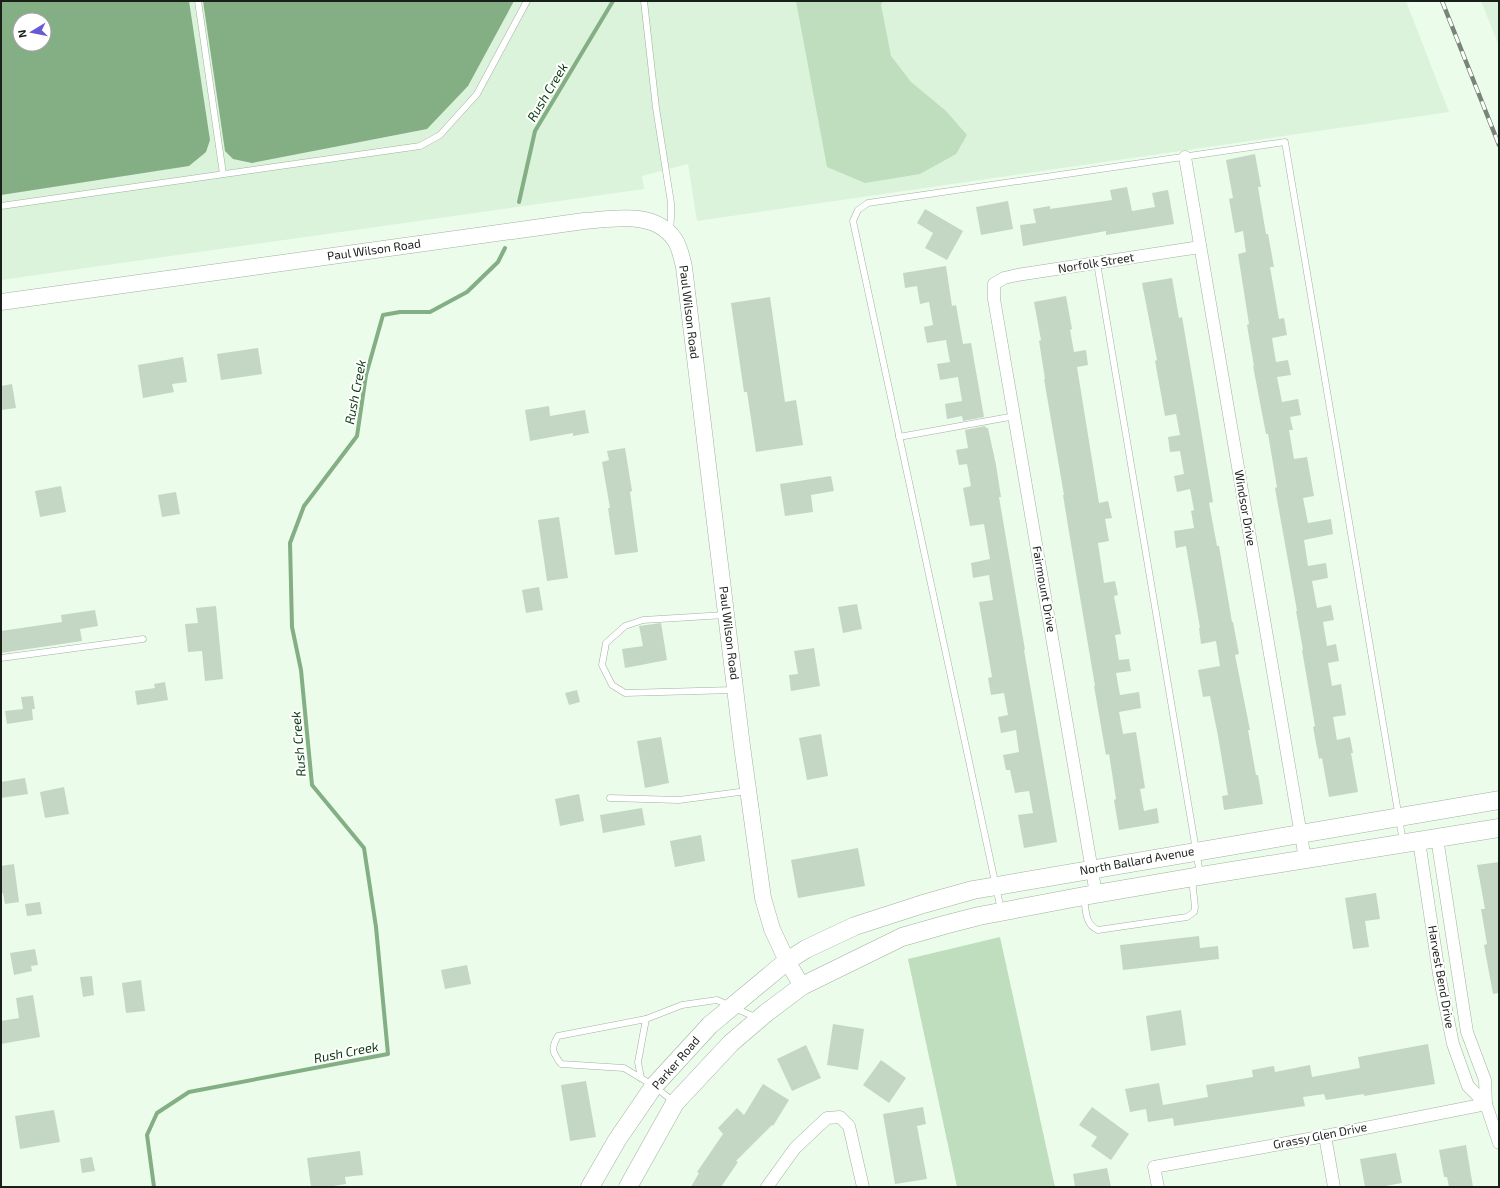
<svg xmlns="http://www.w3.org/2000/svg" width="1500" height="1188" viewBox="0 0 1500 1188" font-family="'Exo 2',sans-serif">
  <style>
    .built { fill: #dbf3da; fill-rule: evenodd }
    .green { fill: #bedebd }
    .water { fill: #84ae84; fill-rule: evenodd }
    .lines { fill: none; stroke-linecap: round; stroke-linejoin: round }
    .stream { stroke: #84ae84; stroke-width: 4 }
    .building { fill: #c4d6c4 }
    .service-casing { stroke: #a0b19f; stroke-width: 7 }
    .minor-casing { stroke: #a0b19f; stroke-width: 13 }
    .tertiary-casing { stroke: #a0b19f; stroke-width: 17 }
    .secondary-casing { stroke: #a0b19f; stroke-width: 19 }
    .service { stroke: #fff; stroke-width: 6 }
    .minor { stroke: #fff; stroke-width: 12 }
    .tertiary { stroke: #fff; stroke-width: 16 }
    .secondary { stroke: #fff; stroke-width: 18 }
    .rail-casing { stroke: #788478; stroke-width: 4.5 }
    .rail { stroke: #fff; stroke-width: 3; stroke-dasharray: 9; stroke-linecap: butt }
    .labels { text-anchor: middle; stroke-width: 4; stroke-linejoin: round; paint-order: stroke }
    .street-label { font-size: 12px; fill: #191f19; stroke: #fff }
    .water-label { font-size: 13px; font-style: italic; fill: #0b3910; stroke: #fff }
  </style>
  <rect width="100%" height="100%" fill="#ebfdea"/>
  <g class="built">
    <path d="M1,1H1406L1449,112L697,221L688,164L642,176L644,189L1,280ZM20,20H44V44H20Z"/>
    <polygon points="1481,1 1499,1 1499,46"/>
  </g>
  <g class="green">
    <polygon points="796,1 883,1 881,5 891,56 911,82 946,111 967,135 956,154 920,174 865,183 827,167"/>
    <polygon points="1000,937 1055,1187 957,1187 908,959"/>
  </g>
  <g class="water">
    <path d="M1,1H189L210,140L206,152L189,166L1,195ZM20,20H44V44H20Z"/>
    <polygon points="203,1 514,1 468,86 427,129 252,163 233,159 225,151"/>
  </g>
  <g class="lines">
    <g class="stream">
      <polyline points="519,202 535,131 613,1"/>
      <polyline points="154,1187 147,1135 157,1113 189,1092 388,1054 376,927 364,848 312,785 301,670 292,627 290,543 304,506 357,436 366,375 383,315 400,312 430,312 467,292 498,262 505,248"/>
    </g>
  </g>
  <g class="building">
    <polygon points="1255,154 1261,187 1258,187 1266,234 1268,234 1274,267 1270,267 1279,319 1284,318 1287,335 1272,338 1276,362 1288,360 1291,375 1277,377 1282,402 1298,399 1301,415 1290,417 1293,430 1289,430 1294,459 1307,457 1314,496 1303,498 1308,523 1331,519 1333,534 1304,540 1308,566 1326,563 1328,578 1312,581 1317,608 1331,605 1334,620 1323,622 1327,646 1336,644 1339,661 1328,663 1332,686 1341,684 1346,715 1333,717 1337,740 1350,737 1353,753 1351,753 1358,792 1329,797 1322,758 1319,759 1313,727 1315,726 1302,650 1303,650 1296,611 1297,611 1275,488 1277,487 1268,434 1266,434 1253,366 1254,366 1247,325 1249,324 1238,254 1246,252 1243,231 1235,233 1229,199 1233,198 1226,160"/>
    <polygon points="1127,187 1132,211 1155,207 1152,193 1168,190 1174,224 1106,235 1106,231 1023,246 1020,225 1036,223 1033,209 1050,206 1050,209 1112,200 1110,190"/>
    <polygon points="1008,201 1013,229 981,235 976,207"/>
    <polygon points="925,209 963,231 947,260 925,248 933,233 917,223"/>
    <polygon points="946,266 952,306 956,305 963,344 971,343 984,417 963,421 962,416 947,419 945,404 962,401 958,377 940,380 937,364 950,362 946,340 927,343 924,327 933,325 929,302 920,304 917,286 905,288 903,273"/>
    <polygon points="1172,278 1179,318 1182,317 1194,387 1213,502 1209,503 1217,546 1219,546 1232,622 1233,622 1239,654 1235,655 1250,730 1248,730 1256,775 1258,775 1263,804 1224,810 1222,796 1228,795 1218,736 1210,696 1203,697 1198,670 1220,666 1216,641 1201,644 1199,628 1200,628 1186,546 1176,548 1174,531 1194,528 1191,511 1194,510 1190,489 1177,492 1174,476 1184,474 1180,451 1170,452 1168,437 1180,435 1176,414 1165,416 1155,361 1157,360 1142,283"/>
    <polygon points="1066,296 1072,329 1070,330 1074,352 1086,350 1088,365 1077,367 1099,503 1108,501 1112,518 1105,519 1109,541 1098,543 1104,583 1115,581 1118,595 1114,596 1121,634 1115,635 1119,660 1129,659 1131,671 1116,673 1120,695 1139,692 1141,708 1119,712 1123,734 1136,732 1145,788 1140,789 1144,811 1157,808 1159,823 1119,830 1114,800 1116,799 1109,754 1106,755 1094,686 1095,686 1069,532 1063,495 1064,495 1044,379 1045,379 1039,341 1041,340 1034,302"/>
    <polygon points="770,297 785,402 796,400 803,445 756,452 747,392 744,392 731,303"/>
    <polygon points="258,348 262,374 221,380 217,354"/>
    <polygon points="183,357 187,382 172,384 174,392 143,398 138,365"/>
    <polygon points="12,384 16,408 1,410 1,386"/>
    <polygon points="549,406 550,416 585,410 589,433 573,436 573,433 530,441 525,410"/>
    <polygon points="985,426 986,428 988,428 996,465 1001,497 999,497 1025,650 1024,650 1057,842 1024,848 1018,815 1033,813 1029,791 1015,793 1010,770 1006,770 1003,755 1019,752 1016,730 1001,733 998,717 1008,715 1004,693 991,695 988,678 992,677 979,602 993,600 989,575 973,578 971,563 990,559 984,524 970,526 963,488 971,486 967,464 959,465 956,450 968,448 965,430"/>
    <polygon points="625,448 632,491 630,492 638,552 615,555 608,508 610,508 602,462 609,460 607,451"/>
    <polygon points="831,476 834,491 811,495 813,512 785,516 780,484"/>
    <polygon points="61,486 66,512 40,517 35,491"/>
    <polygon points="176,492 180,514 162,517 158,495"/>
    <polygon points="559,517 568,578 547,581 538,520"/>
    <polygon points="539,587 543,610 526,613 522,590"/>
    <polygon points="857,604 862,629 843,633 838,607"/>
    <polygon points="216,606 223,679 205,681 202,651 188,652 185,624 198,623 196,608"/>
    <polygon points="95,610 98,626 80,629 82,641 1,653 1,631 62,622 61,615"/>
    <polygon points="661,623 667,660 625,668 622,649 643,646 639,626"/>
    <polygon points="814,648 820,686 791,691 789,675 798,674 794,651"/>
    <polygon points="165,682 168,700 137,705 135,691 155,688 154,684"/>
    <polygon points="577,690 580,702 569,705 565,693"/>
    <polygon points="33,696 35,709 32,709 33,720 7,724 5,711 23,709 21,697"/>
    <polygon points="821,734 828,776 807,780 799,738"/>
    <polygon points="661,737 669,783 645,788 637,741"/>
    <polygon points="25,778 28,794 1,798 1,782"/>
    <polygon points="64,787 69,814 45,818 40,792"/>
    <polygon points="579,794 584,821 560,826 555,799"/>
    <polygon points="642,808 645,825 603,833 600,815"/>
    <polygon points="701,835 705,861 675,867 670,841"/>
    <polygon points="858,848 865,886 798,898 791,860"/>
    <polygon points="1499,862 1499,993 1493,994 1484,945 1487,944 1481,909 1485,909 1477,865"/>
    <polygon points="14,864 19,902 5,904 3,893 1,893 1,866"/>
    <polygon points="1376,893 1380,919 1365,921 1369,947 1353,949 1345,898"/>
    <polygon points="40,902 42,914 27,916 25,904"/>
    <polygon points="1199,936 1200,948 1218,946 1219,959 1123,970 1120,945"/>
    <polygon points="35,949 38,965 31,966 32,971 14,975 10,953"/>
    <polygon points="467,965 471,984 445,989 441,970"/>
    <polygon points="92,976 94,995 83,997 80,977"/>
    <polygon points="141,980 145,1011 126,1013 122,983"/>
    <polygon points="33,995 40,1037 1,1044 1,1021 19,1018 16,998"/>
    <polygon points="1181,1010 1186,1045 1151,1051 1146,1016"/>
    <polygon points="833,1024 864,1029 858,1070 827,1065"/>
    <polygon points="1428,1044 1435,1084 1364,1096 1364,1094 1326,1100 1324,1094 1303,1097 1305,1106 1174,1126 1173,1118 1148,1122 1146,1109 1130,1112 1125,1089 1159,1083 1163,1105 1208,1097 1206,1085 1253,1077 1252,1070 1274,1066 1275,1072 1310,1065 1312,1077 1360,1068 1358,1057"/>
    <polygon points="806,1045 821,1078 792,1091 777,1059"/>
    <polygon points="881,1060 906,1078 889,1103 863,1085"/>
    <polygon points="586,1081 596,1137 570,1141 561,1085"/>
    <polygon points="763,1084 789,1100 773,1126 772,1125 736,1161 738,1162 721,1187 691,1187 699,1173 697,1172 723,1134 718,1128 737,1108 744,1115"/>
    <polygon points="923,1107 926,1124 917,1126 927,1179 895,1184 883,1114"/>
    <polygon points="1092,1107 1129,1134 1111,1160 1091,1146 1097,1137 1079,1125"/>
    <polygon points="54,1110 60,1142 20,1149 15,1116"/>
    <polygon points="1466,1145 1473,1187 1449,1187 1447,1177 1444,1177 1439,1150"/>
    <polygon points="360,1151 363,1175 345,1177 346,1184 327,1187 311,1187 307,1158"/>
    <polygon points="1396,1153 1402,1183 1380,1187 1365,1187 1360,1159"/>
    <polygon points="92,1157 95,1171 82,1173 80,1159"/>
    <polygon points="1107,1168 1111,1187 1075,1187 1073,1174"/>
  </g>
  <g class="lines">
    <defs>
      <g id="service">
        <polyline points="198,1 223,174"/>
        <polyline points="644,1 656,108 671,203 671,217 670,231"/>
        <polyline points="1,206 420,146 440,135 477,94 527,1"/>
        <polyline points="1097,263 1200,874"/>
        <polyline points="899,437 1015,416"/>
        <polyline points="725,615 643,620 625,626 606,643 602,665 612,685 625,693 734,690"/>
        <polyline points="1,658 143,639"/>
        <polyline points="610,798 679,800 747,791"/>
        <path d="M1084,898C1086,910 1085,925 1098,930L1187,917L1194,912L1195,907L1192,879"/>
        <polyline points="1001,910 853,221 858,210 868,203 1285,142 1403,842"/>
        <polyline points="641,1078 638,1062 646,1019"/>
        <path d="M674,1102L654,1086L624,1068L561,1064C553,1053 550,1049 558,1036L646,1019L682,1005L717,1000L757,1018"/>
      </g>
      <g id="minor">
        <polyline points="1185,157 1305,859"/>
        <polyline points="1437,838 1467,1032 1485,1080 1486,1104 1499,1143"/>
        <polyline points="1419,841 1439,974 1453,1044 1468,1086 1486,1104"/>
        <polyline points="1096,894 994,299 994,284 1004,278 1017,275 1200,247"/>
        <polyline points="1325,1136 1334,1187"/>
        <polyline points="767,1187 795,1148 827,1118 840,1117 849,1126 863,1187"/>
        <polyline points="1158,1187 1154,1167 1325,1136 1486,1104"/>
      </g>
      <path id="tertiary" d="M1,302L584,221C614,219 655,210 675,240C680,248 682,258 684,267L742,746L763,898L772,929L787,961L802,986"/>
      <g id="secondary">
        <polyline points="590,1187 617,1140 654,1086 710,1025 787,961 806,949 855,926 923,904 973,890 1499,800"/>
        <polyline points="628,1187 675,1103 731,1043 766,1013 802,986 902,937 944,925 979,916 1084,896 1200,876 1499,828"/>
      </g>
    </defs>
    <use href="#service" class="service-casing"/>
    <use href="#minor" class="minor-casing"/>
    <use href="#tertiary" class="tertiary-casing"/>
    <use href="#secondary" class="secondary-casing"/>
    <use href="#service" class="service"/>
    <use href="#minor" class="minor"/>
    <use href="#tertiary" class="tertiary"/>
    <use href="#secondary" class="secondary"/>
    <defs>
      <polyline id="rail" points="1442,1 1499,145"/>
    </defs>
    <use href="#rail" class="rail-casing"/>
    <use href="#rail" class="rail"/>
  </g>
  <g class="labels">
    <g class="street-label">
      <text transform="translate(374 250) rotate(-8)" y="4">Paul Wilson Road</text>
      <text transform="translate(1096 263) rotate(-9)" y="4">Norfolk Street</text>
      <text transform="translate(689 312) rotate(83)" y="4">Paul Wilson Road</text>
      <text transform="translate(1245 508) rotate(80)" y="4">Windsor Drive</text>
      <text transform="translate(1044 589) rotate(80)" y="4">Fairmount Drive</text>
      <text transform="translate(729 633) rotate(83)" y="4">Paul Wilson Road</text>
      <text transform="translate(1137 861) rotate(-10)" y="4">North Ballard Avenue</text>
      <text transform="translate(1441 977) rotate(80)" y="4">Harvest Bend Drive</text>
      <text transform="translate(676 1063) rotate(-49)" y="4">Parker Road</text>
      <text transform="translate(1320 1136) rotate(-11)" y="4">Grassy Glen Drive</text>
    </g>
    <g class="water-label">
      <text transform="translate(547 92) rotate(-59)" y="5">Rush Creek</text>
      <text transform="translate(355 392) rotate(-79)" y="5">Rush Creek</text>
      <text transform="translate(298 744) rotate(-95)" y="5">Rush Creek</text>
      <text transform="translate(346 1052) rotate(-11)" y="5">Rush Creek</text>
    </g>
  </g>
  <rect width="1500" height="1188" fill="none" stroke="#191f19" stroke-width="4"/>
  <g transform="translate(32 32) rotate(260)"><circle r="19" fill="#ffffff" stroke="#a3a5a3"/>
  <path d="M0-3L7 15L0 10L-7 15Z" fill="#685ad4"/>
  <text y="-6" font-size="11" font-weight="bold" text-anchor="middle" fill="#191f19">N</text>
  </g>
</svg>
